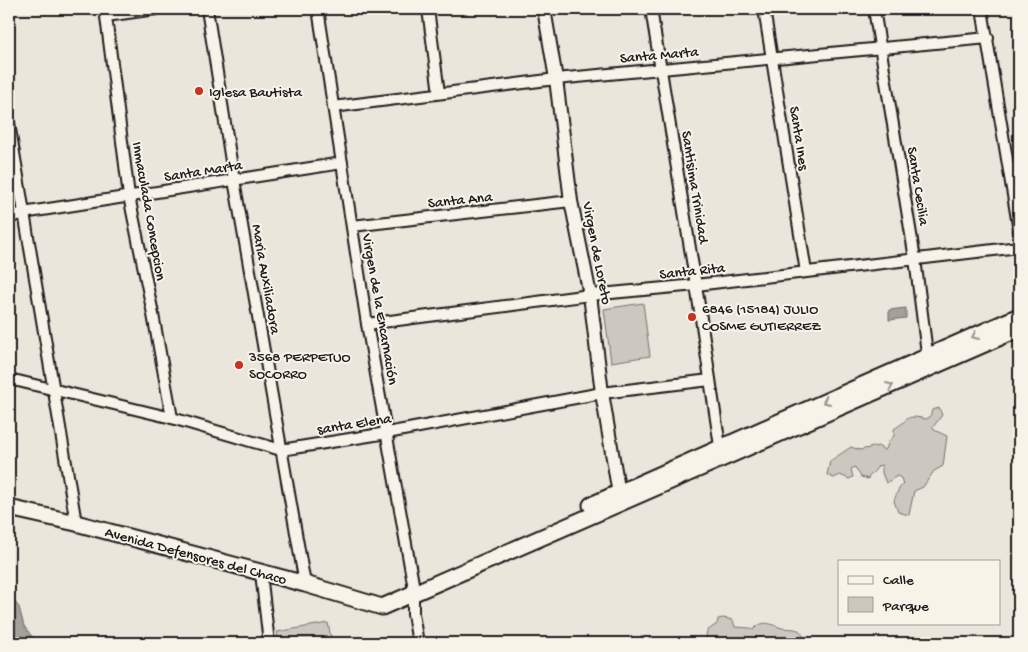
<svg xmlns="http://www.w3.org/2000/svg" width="1028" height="652" viewBox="0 0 1028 652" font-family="'Gochi Hand',sans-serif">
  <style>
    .green { fill: #ccc8c0; stroke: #74726e }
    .water { fill: #a3a19a; stroke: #6d6c68 }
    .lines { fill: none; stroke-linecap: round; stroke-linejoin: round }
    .minor-casing { stroke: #1c1c1c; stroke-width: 14 }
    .tertiary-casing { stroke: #1c1c1c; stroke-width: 16 }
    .secondary-casing { stroke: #1c1c1c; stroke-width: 19 }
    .minor { stroke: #f7f3e8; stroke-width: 10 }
    .tertiary { stroke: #f7f3e8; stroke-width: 12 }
    .secondary { stroke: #f7f3e8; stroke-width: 15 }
    .oneway { stroke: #94928c }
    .poi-dot { fill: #c8321e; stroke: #f7f3e8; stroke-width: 2 }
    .labels { text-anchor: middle; stroke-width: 4; stroke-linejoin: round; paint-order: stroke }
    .street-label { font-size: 15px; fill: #1c1c1c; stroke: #f7f3e8 }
    .poi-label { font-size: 15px; fill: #1c1c1c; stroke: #f7f3e8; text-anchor: start }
  </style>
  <rect width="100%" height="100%" fill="#eae6dc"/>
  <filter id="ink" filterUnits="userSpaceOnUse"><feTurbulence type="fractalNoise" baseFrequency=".02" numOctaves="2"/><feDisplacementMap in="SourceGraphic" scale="10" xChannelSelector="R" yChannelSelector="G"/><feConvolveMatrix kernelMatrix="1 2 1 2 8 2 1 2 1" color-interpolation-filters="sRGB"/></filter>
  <g filter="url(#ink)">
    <g class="green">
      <polygon points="643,303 650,356 611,362 604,309"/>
      <path d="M939,408L942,415L933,427L934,430L947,436L943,466L934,471L923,487L914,491L909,515L898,512L894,501C896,495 898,489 903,484L901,478L897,476L886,483L882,473V465L878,466C875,472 869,475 868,479L861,477L855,467L851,469L853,477L849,479L840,475L834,478L827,475L830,461L851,447L860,450L878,446L884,450L886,449L889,441L894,436V429C911,419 904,414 926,419L930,417L932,410Z"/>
      <path d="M723,618L733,620L735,627L750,628L753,630C764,618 771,625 782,628C787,629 794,628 798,630C802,631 802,636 805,639L819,641L823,643H713L706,637L707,631L717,624L718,619Z"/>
      <polygon points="328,623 332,643 279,643 277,632"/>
    </g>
    <g class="water">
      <polygon points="906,308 906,318 889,320 889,310"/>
      <polygon points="9,595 19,607 24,626 37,643 9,643"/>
    </g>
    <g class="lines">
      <defs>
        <g id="minor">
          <polyline points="105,9 129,196 152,309 172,418"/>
          <polyline points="207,9 234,180 305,584"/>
          <polyline points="318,9 367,324 413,583 413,614 418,643"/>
          <polyline points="428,9 439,93"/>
          <polyline points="651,9 696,285 721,453"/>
          <polyline points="764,9 806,272"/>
          <polyline points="874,9 915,259 928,361"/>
          <polyline points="982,9 1019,231"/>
          <polyline points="106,16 156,9"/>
          <polyline points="333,107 556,79 988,38"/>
          <polyline points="9,123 76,523"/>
          <polyline points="9,218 23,213 342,163"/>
          <polyline points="352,226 571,201"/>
          <polyline points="367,324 590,295 696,285 1019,247"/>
          <polyline points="9,381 18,381 172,418 281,450 387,433 602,393 710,380"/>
          <polyline points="261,573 269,643"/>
        </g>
        <polyline id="tertiary" points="544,9 556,79 571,201 590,295 602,393 620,500"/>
        <g id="secondary">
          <polyline points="591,505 1019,316"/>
          <polyline points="9,508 76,523 305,584 382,607 1019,329"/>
        </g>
      </defs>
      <use href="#minor" class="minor-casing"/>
      <use href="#tertiary" class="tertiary-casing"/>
      <use href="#secondary" class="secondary-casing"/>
      <use href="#minor" class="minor"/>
      <use href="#tertiary" class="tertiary"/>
      <use href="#secondary" class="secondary"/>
    </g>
    <defs><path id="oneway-chevron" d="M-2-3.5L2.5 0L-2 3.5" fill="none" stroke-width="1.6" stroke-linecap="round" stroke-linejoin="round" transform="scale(1.25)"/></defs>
    <g class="oneway">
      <use href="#oneway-chevron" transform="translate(975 336) rotate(156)"/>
      <use href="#oneway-chevron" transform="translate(890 386) rotate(-24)"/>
      <use href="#oneway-chevron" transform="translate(826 401) rotate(156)"/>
    </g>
  </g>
  <g class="poi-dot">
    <circle cx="199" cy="91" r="5"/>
    <circle cx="692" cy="317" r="5"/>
    <circle cx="239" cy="365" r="5"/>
  </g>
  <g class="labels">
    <g class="street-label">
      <text transform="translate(659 54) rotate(-5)" y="5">Santa Marta</text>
      <text transform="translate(800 138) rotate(81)" y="5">Santa Ines</text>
      <text transform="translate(203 170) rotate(-9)" y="5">Santa Marta</text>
      <text transform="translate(919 186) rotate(81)" y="5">Santa Cecilia</text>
      <text transform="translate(696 187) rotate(81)" y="5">Santisima Trinidad</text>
      <text transform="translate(460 199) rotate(-6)" y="5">Santa Ana</text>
      <text transform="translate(150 211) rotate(80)" y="5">Inmaculada Concepcion</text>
      <text transform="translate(598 253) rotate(79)" y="5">Virgen de Loreto</text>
      <text transform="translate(692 270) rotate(-6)" y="5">Santa Rita</text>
      <text transform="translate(267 279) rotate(80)" y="5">Maria Auxiliadora</text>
      <text transform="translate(381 309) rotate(80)" y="5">Virgen de la Encarnación</text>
      <text transform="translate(354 423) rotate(-9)" y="5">santa Elena</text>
      <text transform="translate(196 555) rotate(15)" y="5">Avenida Defensores del Chaco</text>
    </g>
    <g class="poi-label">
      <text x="209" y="96">Iglesa Bautista</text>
      <text x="702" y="313">6846 (15184) JULIO<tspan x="702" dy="17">COSME GUTIERREZ</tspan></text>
      <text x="249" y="361">3568 PERPETUO<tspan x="249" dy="17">SOCORRO</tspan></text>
    </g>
  </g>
  <rect width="1028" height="652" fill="none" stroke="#f7f3e8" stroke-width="30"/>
  <rect x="15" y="15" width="998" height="622" fill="none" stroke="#1c1c1c" stroke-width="2" filter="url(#ink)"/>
  <rect x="838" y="560" width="162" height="65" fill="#f7f3e8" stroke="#9f9d96"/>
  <rect x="848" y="576" width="25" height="8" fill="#f7f3e8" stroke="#9f9d96"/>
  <text x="883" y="584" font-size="15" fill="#1c1c1c">Calle</text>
  <rect x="848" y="597" width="25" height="15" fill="#ccc8c0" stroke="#9f9d96"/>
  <text x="883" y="610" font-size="15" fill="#1c1c1c">Parque</text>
</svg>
